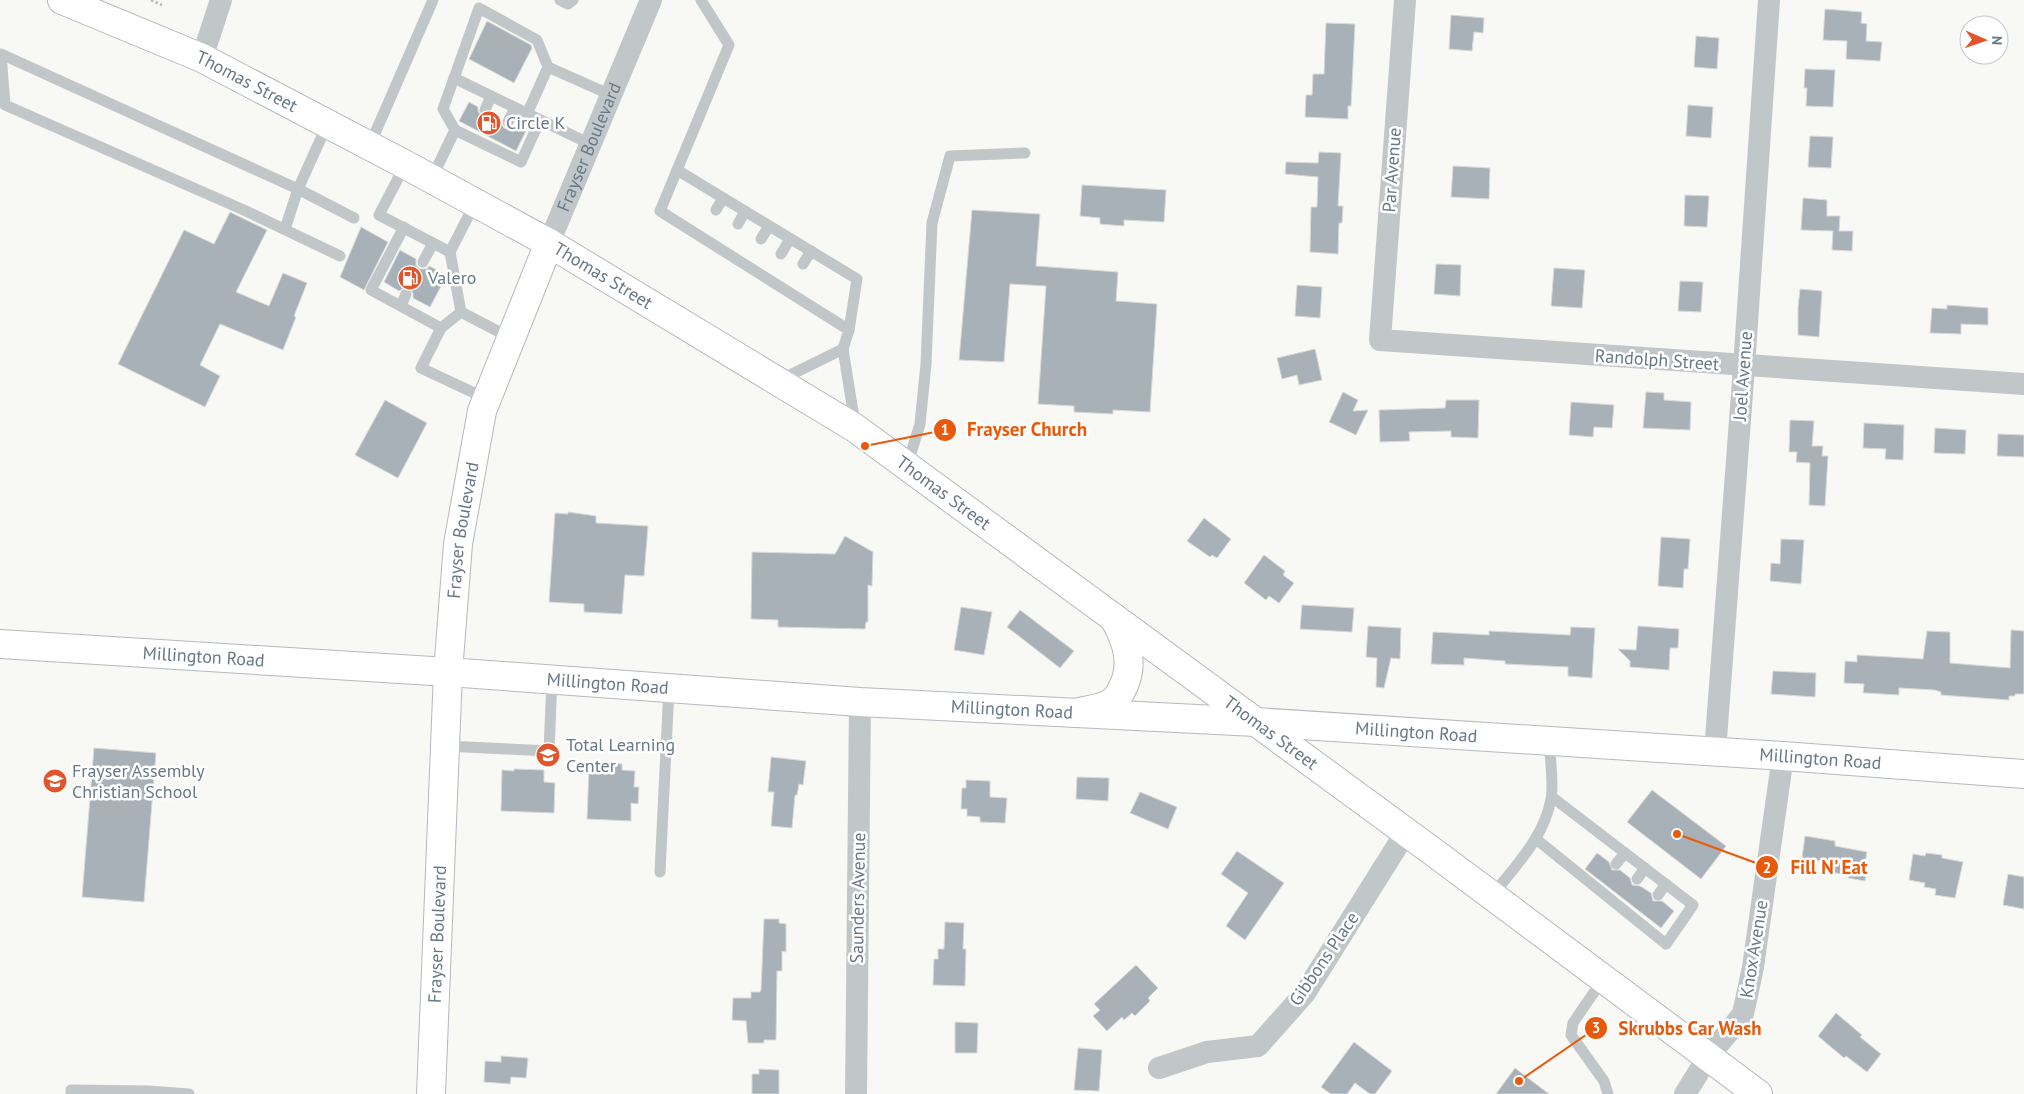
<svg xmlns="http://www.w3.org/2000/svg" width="2024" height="1094" viewBox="0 0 2024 1094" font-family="'PT Sans',sans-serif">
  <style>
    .building { fill: #a8b1b7; stroke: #dadad8 }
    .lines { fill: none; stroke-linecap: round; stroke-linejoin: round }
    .secondary-casing { stroke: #b4b9be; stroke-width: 30 }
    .highway-casing { stroke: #b5b9bc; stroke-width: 30 }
    .path { stroke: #b9bdc0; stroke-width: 3; stroke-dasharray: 2.5 2.5; stroke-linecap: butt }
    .lane { stroke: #c1c6c9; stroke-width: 11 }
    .street { stroke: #c1c6c9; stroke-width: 22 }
    .secondary { stroke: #fff; stroke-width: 28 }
    .highway { stroke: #fff; stroke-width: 28 }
    .labels { text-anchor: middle; stroke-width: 5; stroke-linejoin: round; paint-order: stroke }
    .street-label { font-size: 18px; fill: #677886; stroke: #fff }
    .poi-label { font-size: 18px; fill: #677886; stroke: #fff; text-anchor: start }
    .leader { fill: none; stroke: #e8590c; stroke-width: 2 }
    .callout-dot { fill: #e8590c; stroke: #fff; stroke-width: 2 }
    .mark-label { font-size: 15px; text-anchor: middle; font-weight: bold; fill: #fff }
    .callout-label { font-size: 19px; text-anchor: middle; font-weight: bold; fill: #e8590c; stroke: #fff; stroke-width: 5; stroke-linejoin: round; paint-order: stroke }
  </style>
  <rect width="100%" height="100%" fill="#f8f8f5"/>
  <g class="building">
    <polygon points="1825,9 1862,12 1861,23 1867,24 1866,41 1882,42 1880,61 1846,59 1847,41 1823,40"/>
    <polygon points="1451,15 1484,18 1483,33 1474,32 1472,51 1449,49"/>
    <polygon points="487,21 531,45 532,48 514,83 469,59"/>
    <polygon points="1326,23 1355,24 1351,106 1348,106 1348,119 1305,117 1306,95 1312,95 1313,74 1324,74"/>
    <polygon points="1696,36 1719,38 1717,69 1694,67"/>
    <polygon points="1805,69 1835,70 1833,107 1806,106 1807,88 1804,88"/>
    <polygon points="469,102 478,107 478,111 482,117 486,117 491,114 501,119 501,123 504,128 509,129 515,126 526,131 516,151 459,121"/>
    <polygon points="1688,105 1713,107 1711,138 1686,136"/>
    <polygon points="1810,136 1833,137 1831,168 1808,167"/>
    <polygon points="1319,152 1341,153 1338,206 1343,206 1342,223 1339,223 1338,254 1310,252 1311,207 1317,207 1318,177 1285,174 1286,162 1318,163"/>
    <polygon points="1453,166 1490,168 1489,199 1451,197"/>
    <polygon points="1082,185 1166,190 1164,222 1124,220 1124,226 1100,224 1100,218 1080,216"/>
    <polygon points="1685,195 1709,196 1707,227 1684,226"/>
    <polygon points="1803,198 1827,200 1827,216 1840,216 1839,231 1853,231 1852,251 1832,250 1833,231 1801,230"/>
    <polygon points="972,210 1040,214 1036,266 1118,272 1116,301 1157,304 1150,412 1113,410 1113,414 1074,412 1074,406 1038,404 1046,286 1010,284 1004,362 959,360"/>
    <polygon points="230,212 267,230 236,292 269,306 283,273 307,283 294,316 296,317 283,350 220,324 200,365 220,376 205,407 118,364 184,230 214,244"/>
    <polygon points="361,227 388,242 364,290 340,277"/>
    <polygon points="400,250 416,259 416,266 420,269 427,269 429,266 447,275 430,307 413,298 413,293 409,287 405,287 399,291 384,282"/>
    <polygon points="1436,264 1461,265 1460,296 1434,294"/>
    <polygon points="1554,268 1585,270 1582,308 1551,306"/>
    <polygon points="1680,281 1703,282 1701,312 1678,311"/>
    <polygon points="1297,285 1322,287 1320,318 1295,316"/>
    <polygon points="1800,289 1822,291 1819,337 1798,335 1798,307"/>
    <polygon points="1947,305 1988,308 1988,325 1961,324 1961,334 1930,333 1932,308 1947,309"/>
    <polygon points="1315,349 1322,380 1299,385 1297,375 1282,379 1277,358"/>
    <polygon points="1343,392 1358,400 1353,411 1368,410 1356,435 1329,422"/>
    <polygon points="1646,392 1664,393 1664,400 1691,402 1690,430 1643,428"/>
    <polygon points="385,400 427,423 398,478 355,455"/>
    <polygon points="1446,400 1479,400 1478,438 1451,437 1451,431 1409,432 1410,441 1380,442 1379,410 1445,408"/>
    <polygon points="1571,402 1614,405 1612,428 1594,427 1593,437 1569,435"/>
    <polygon points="1790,420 1814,421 1812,446 1823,446 1822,456 1828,456 1825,506 1809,505 1810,463 1796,462 1797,452 1789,452"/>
    <polygon points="1864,423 1904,425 1903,460 1885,459 1886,449 1863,448"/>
    <polygon points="1935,428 1966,430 1965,454 1934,453"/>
    <polygon points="1998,434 2024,435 2024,457 1997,456"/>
    <polygon points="568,512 596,516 596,523 648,526 644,576 625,575 622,614 584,612 584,604 549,602 555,513 568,514"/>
    <polygon points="1204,518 1231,539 1217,558 1212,555 1210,557 1187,541"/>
    <polygon points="845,536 873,552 872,586 868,585 868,622 866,622 865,629 778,627 778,620 751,619 752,552 835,554"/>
    <polygon points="1661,537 1690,539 1688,569 1684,569 1683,588 1658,586"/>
    <polygon points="1781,539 1804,540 1801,584 1770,581 1771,563 1780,564"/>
    <polygon points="1264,555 1285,571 1283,575 1294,583 1279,603 1269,596 1266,600 1244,583"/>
    <polygon points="1302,605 1354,608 1352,632 1300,629"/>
    <polygon points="961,607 992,612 984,655 954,650"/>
    <polygon points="1020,610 1074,651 1060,668 1007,627"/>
    <polygon points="1368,626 1401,628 1400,659 1391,658 1384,688 1376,687 1377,658 1366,657"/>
    <polygon points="1638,626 1679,629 1678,648 1670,648 1669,670 1630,667 1630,661 1618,649 1636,650"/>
    <polygon points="1571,627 1595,628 1592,678 1568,676 1568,667 1505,664 1505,661 1464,658 1464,665 1431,664 1433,632 1489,635 1489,631 1570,635"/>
    <polygon points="2011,630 2024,631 2024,694 2015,694 2015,696 2009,696 2009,700 1941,695 1941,692 1935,690 1899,688 1899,695 1866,693 1863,693 1864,684 1844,683 1845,661 1857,662 1857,655 1923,659 1927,631 1950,632 1950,663 2010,668"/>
    <polygon points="1773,671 1816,673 1815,697 1771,694"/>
    <polygon points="94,748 156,753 144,902 82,897"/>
    <polygon points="771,757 806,761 803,785 799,784 797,795 795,795 792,828 771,826 774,792 768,792"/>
    <polygon points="603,763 622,764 622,770 635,771 634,787 639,787 638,804 631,803 631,821 587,819 589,768 603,769"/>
    <polygon points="514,769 544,770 544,782 555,783 554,813 501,811 502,770 514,771"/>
    <polygon points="1077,777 1109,778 1108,801 1076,799"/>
    <polygon points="966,780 990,781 990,797 1007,798 1005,823 980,822 980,817 967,816 967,809 961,809 962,788 966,788"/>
    <polygon points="1652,790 1726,846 1701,879 1627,822"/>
    <polygon points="1140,792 1177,807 1168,829 1130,813"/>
    <polygon points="1805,836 1835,841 1835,846 1867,852 1865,863 1868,864 1865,881 1848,878 1849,875 1829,872 1830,862 1802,858"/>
    <polygon points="1237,851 1284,883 1245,940 1226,926 1248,893 1221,874"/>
    <polygon points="1597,853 1609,862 1612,870 1620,870 1630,878 1632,885 1640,886 1651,893 1653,901 1662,901 1674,911 1661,928 1585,869"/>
    <polygon points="1926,853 1942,855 1942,858 1963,862 1955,898 1935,895 1936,889 1924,887 1925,883 1909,880 1913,854 1925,856"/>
    <polygon points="2008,874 2024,877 2024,909 2003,905"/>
    <polygon points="764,919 779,919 779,923 786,924 786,952 782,951 782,971 777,971 776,1040 764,1040 764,1043 748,1043 746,1021 732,1020 733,998 751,998 751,992 760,992 761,990"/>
    <polygon points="945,922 964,923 963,949 966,949 965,986 933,985 934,959 938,959 938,949 944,949"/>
    <polygon points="1136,965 1158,988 1148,998 1150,1001 1135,1016 1132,1013 1124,1020 1122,1017 1107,1031 1093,1016 1100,1010 1094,1004"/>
    <polygon points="1836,1013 1862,1035 1860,1037 1881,1054 1867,1072 1846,1056 1844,1058 1818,1036"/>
    <polygon points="955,1022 978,1023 977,1053 955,1053"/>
    <polygon points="1354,1042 1392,1071 1375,1094 1370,1094 1355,1083 1347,1094 1331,1094 1321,1087"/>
    <polygon points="1078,1048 1102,1050 1099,1091 1074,1090"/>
    <polygon points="501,1056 528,1058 526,1078 511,1077 510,1084 484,1082 485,1061 501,1062"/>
    <polygon points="1515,1068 1549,1094 1496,1094"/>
    <polygon points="759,1069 779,1070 779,1094 752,1094 752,1074 759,1074"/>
  </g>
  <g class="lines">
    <defs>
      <g id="secondary">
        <path id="s2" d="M0,644L448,672L860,702L1256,722L1783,756L2024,774"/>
        <path id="s3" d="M431,1094L448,672L458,544L482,411L549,243"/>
      </g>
      <g id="highway">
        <path id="s4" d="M62,0L202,58L406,165L549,243L855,428L1436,854L1758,1094"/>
        <path d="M1075,713C1086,710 1100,709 1109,704C1116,700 1119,696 1122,689C1135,665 1127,641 1114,618"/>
      </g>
    </defs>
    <use href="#secondary" class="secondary-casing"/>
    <use href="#highway" class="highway-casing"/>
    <polyline class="path" points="151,0 162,5"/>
    <g class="lane">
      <polyline points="560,0 568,4 573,0"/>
      <polyline points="701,0 729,45 660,211 849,330 843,349 855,424"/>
      <polyline points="454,78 590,144"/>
      <polyline points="485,110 491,96"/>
      <polyline points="527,114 548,67"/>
      <polyline points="508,122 515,108"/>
      <polyline points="327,125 298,189 354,218"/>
      <polyline points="455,130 521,162 540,120"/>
      <polyline points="369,147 433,0"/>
      <polyline points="405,165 379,215 450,252 475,203"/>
      <polyline points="677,170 857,279 849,330"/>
      <polyline points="431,180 455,130 443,109 479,8 537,40 548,67 611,95"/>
      <polyline points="716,210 723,198"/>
      <polyline points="738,224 745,211"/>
      <polyline points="404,227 371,290 441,328 461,312"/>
      <polyline points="285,229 298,189 1,54 5,105 246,211 340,256"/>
      <polyline points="761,239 769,226"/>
      <polyline points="450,252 461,312 511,338"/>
      <polyline points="781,254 790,239"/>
      <polyline points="423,262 433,243"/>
      <polyline points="803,264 811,251"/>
      <polyline points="401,306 406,294"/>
      <polyline points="441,328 421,368 487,399"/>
      <polyline points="780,380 843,349"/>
      <polyline points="907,466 920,424 926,364 932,223 950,156 1025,153"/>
      <polyline points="445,746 549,751 552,680"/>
      <polyline points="1536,839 1666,944 1693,905 1552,797"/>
      <polyline points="1616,864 1625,853"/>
      <polyline points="660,872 669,688"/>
      <polyline points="1637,879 1645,868"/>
      <polyline points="1658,895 1666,884"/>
      <path d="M1492,896C1515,866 1544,838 1551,799C1554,785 1550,757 1549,741"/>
      <polyline points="1603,979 1573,1023 1571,1035 1604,1081 1608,1094"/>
      <polyline points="71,1094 71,1090 148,1091 189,1094"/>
    </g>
    <g class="street">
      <polyline points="1405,0 1380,340 2024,384"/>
      <polyline points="202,58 221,0"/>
      <path id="s1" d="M549,243L651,0"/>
      <polyline points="1715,752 1744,367 1769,0"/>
      <polyline points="1159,1068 1207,1052 1258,1046 1305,993 1406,832"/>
      <polyline points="856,1094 860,702"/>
      <polyline points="1685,1094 1708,1057 1743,1014 1753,967 1783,756"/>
    </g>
    <use href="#secondary" class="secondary"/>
    <use href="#highway" class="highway"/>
  </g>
  <defs>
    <symbol id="fuel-disc" viewBox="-11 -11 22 22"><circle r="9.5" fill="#e1552c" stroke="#fff"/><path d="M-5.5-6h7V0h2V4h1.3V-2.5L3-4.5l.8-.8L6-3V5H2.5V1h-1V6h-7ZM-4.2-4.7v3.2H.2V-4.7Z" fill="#fff"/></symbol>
    <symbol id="school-disc" viewBox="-11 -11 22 22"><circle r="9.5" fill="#e1552c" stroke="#fff"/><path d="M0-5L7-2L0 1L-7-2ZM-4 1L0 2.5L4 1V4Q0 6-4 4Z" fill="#fff"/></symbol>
  </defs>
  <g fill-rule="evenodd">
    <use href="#fuel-disc" x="475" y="109" width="28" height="28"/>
    <use href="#fuel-disc" x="396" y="264" width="28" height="28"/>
    <use href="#school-disc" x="534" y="741" width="28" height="28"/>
    <use href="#school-disc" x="41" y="767" width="28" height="28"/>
  </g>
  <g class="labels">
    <g class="street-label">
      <text dy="6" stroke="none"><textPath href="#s4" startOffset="202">Thomas Street</textPath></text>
      <text dy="6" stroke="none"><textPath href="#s1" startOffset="104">Frayser Boulevard</textPath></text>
      <text transform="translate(1392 170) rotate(-86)" y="6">Par Avenue</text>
      <text dy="6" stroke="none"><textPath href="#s4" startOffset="608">Thomas Street</textPath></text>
      <text transform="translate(1657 360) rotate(4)" y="6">Randolph Street</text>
      <text transform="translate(1743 376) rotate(-86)" y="6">Joel Avenue</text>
      <text dy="6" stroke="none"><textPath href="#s4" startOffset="1012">Thomas Street</textPath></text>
      <text dy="6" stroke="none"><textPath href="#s3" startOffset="565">Frayser Boulevard</textPath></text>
      <text dy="6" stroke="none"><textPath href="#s2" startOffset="204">Millington Road</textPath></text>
      <text dy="6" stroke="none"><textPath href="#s2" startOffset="609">Millington Road</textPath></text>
      <text dy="6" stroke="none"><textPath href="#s2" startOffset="1014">Millington Road</textPath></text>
      <text dy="6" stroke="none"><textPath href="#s4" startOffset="1418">Thomas Street</textPath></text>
      <text dy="6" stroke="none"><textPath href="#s2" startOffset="1419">Millington Road</textPath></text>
      <text dy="6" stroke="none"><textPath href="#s2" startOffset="1824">Millington Road</textPath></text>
      <text transform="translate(858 898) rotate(-89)" y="6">Saunders Avenue</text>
      <text dy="6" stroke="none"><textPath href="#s3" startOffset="160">Frayser Boulevard</textPath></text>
      <text transform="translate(1754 949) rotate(-81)" y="6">Knox Avenue</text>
      <text transform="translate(1324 959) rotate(-56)" y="6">Gibbons Place</text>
    </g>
    <g class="poi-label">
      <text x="506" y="129">Circle K</text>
      <text x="428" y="284">Valero</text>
      <text x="566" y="751">Total Learning<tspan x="566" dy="21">Center</tspan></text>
      <text x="72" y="777">Frayser Assembly<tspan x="72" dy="21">Christian School</tspan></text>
    </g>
  </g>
  <path class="leader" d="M865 446L945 430M1677 834L1767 867M1519 1081L1596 1028"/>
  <g class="callout-dot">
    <circle cx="865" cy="446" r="5"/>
    <circle cx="1677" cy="834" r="5"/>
    <circle cx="1519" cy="1081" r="5"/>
    <circle cx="945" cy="430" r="12"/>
    <circle cx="1767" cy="867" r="12"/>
    <circle cx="1596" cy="1028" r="12"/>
  </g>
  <g class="mark-label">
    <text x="945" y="435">1</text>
    <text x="1767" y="873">2</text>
    <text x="1596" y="1033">3</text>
  </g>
  <g class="callout-label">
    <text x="1027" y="436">Frayser Church</text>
    <text x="1829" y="874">Fill N' Eat</text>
    <text x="1690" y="1035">Skrubbs Car Wash</text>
  </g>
  <g transform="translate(1984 40) rotate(92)"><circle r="24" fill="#ffffff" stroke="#c2c9cf"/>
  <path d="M0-4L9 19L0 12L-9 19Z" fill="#e1552c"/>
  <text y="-8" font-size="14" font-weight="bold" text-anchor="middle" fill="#677886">N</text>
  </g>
</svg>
